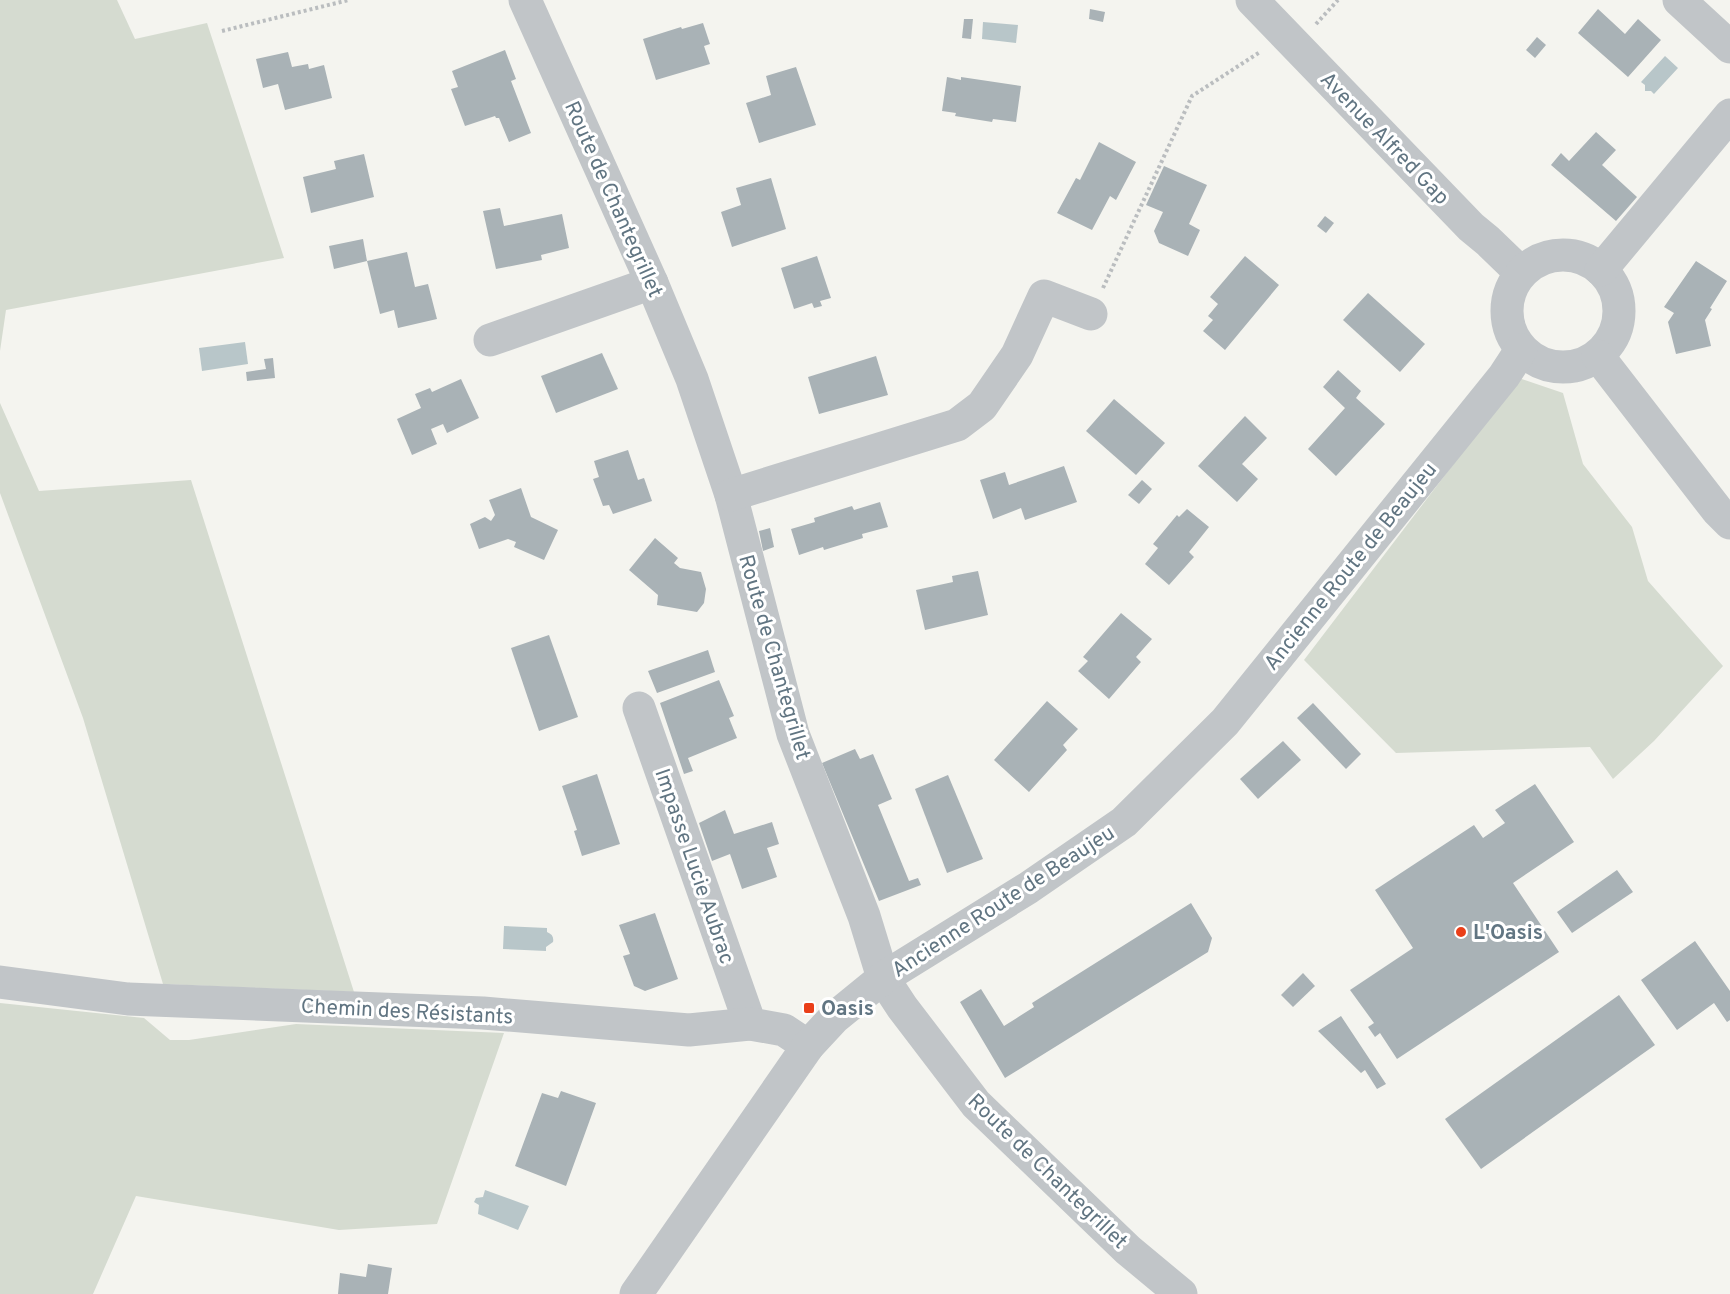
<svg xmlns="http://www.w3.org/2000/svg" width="1730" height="1294" viewBox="0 0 1730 1294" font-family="Overpass,sans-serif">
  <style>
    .green { fill: #d5dbd0 }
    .water { fill: #b8c6c9 }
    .building { fill: #a9b2b6 }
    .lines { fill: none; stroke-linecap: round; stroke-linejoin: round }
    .path { stroke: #babdbf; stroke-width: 4; stroke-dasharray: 3 3; stroke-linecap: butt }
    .street { stroke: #c1c5c8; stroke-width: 33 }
    .poi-dot { fill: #ea3f19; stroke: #fff; stroke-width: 2 }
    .labels { text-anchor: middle; stroke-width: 6; stroke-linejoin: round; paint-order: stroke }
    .street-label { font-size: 21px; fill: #617582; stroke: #fff }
    .poi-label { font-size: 21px; font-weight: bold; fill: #617582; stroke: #fff; text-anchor: start }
  </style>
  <rect width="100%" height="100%" fill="#f4f4ef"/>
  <g class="green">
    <polygon points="0,0 117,0 135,39 207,23 284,258 6,310 0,351"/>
    <polygon points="1519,378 1563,393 1583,464 1632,527 1648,581 1723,666 1654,741 1613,779 1590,747 1396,753 1304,660"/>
    <polygon points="0,403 39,491 191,480 354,992 163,984 83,718 0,493"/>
    <polygon points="0,1003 144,1018 170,1040 189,1040 296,1024 504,1033 437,1224 339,1230 136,1196 93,1294 0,1294"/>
  </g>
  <g class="water">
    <polygon points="983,22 1018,25 1016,43 982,39"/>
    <polygon points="1665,56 1678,68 1654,94 1651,91 1645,91 1645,85 1641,82"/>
    <polygon points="245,342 248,364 202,371 199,348"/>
    <path d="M504,926L547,928V932C552,934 554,937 553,942L546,947V951L503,949Z"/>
    <polygon points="485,1190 529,1206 518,1230 478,1214 479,1205 474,1202 476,1198 483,1197"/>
  </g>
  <g class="building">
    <polygon points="1090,9 1105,12 1103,22 1089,19"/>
    <polygon points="1598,9 1625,34 1638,19 1661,40 1628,77 1578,33"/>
    <polygon points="964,19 973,19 971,39 962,38"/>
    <polygon points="703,23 710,44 704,46 710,64 656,80 643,39 681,27 682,29"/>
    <polygon points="1537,37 1546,45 1535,58 1526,50"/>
    <polygon points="505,50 516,79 511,81 531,133 509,142 499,118 496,118 495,116 465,126 451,89 458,87 452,71"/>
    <polygon points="288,52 292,67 308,64 309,69 324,65 332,98 285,110 278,84 263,88 256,59"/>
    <polygon points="796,67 816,125 759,143 746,103 771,95 766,76"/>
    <polygon points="947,77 961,80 961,77 1021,86 1016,122 993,119 992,122 955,116 956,113 942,111"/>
    <polygon points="1596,132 1616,150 1602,165 1637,197 1616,221 1551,165 1561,153 1569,161"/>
    <polygon points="1099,142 1136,162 1116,200 1110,196 1092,230 1057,213 1076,178 1080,180"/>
    <polygon points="364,154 374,197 311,213 303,177 336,169 334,161"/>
    <polygon points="1164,166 1207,185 1189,224 1200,230 1188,256 1159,243 1154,231 1163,212 1146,205"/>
    <polygon points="771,178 786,229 732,247 721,212 741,205 736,188"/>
    <polygon points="500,208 504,226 562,214 569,248 541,255 542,260 496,269 483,211"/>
    <polygon points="1325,216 1334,223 1326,233 1317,226"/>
    <polygon points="363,239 367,261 334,269 329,246"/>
    <polygon points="407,252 415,287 428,284 437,319 398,328 394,310 380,314 367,261"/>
    <polygon points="817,256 831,298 820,301 822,306 814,308 812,303 794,309 781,268"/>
    <polygon points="1245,256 1279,285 1225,350 1203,331 1213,320 1208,316 1218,304 1210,297"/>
    <polygon points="1696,261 1727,281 1710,308 1712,309 1705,320 1711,346 1676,354 1668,322 1674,313 1664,307"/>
    <polygon points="1368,293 1425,344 1400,372 1343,320"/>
    <polygon points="602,353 618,389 556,413 541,376"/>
    <polygon points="876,356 888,395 819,414 808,377"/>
    <polygon points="273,358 275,378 247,381 246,372 266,369 264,359"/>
    <polygon points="1338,370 1361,391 1356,398 1385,424 1336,476 1308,449 1345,408 1323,387"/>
    <polygon points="461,379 479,418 447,433 443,424 431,429 437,444 412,455 397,419 421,408 415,394 430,388 432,392"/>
    <polygon points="1114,399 1165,443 1136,475 1086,431"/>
    <polygon points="1245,416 1267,438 1242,464 1258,479 1237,502 1198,466"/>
    <polygon points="628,450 638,480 644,478 652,501 613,514 609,505 603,506 593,479 599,477 594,461"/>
    <polygon points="1064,466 1077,502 1025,520 1021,508 993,519 980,480 1005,472 1009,485"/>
    <polygon points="1142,480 1152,489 1139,504 1128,495"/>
    <polygon points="521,488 531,517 558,530 544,560 514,547 516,542 508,539 479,549 470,524 485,517 491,521 495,515 489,500"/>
    <polygon points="880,502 888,527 862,534 863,538 824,550 823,547 799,555 791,529 815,522 814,518 852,506 854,510"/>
    <polygon points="1187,509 1209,527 1189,552 1194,557 1169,585 1145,564 1158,548 1153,544 1177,515 1179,517"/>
    <polygon points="770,528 774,547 763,551 759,531"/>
    <polygon points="655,538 678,558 674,563 680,568 701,572 706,589 704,603 697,612 657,605 658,595 629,570"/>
    <polygon points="978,571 988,615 925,630 916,590 953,582 952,576"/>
    <polygon points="1121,613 1152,639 1136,657 1141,662 1109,699 1078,671 1088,661 1083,657"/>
    <polygon points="549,635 578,717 539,731 511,648"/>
    <polygon points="708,650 715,672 657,693 648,671"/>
    <polygon points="719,680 734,716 729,718 737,738 688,758 693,771 684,774 660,703"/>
    <polygon points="1047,701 1078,729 1063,745 1067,750 1029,792 994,760"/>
    <polygon points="1313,703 1361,754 1346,769 1297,718"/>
    <polygon points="1283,741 1301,760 1258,799 1240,779"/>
    <polygon points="855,749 860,759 873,754 892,799 878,805 909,881 918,878 921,885 879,901 822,763"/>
    <polygon points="597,774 620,844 582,856 574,831 577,830 562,786"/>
    <polygon points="948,775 983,859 947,873 915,789"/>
    <polygon points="1535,784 1574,842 1513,883 1559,952 1397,1059 1380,1033 1375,1037 1368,1027 1374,1023 1350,990 1413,948 1375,890 1474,825 1483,838 1505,823 1495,810"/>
    <polygon points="725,810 734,834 772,822 779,844 767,848 777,877 742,889 730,854 712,861 699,823"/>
    <polygon points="1617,870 1633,892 1572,933 1557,912"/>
    <polygon points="1191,903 1212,938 1208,952 1005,1078 960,1002 981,989 1004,1026 1034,1007 1032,1003"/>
    <polygon points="655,913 678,979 645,991 634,986 623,956 630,954 619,925"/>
    <polygon points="1695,941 1730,991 1730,1020 1727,1022 1714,1003 1677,1030 1641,980"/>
    <polygon points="1303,973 1315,986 1293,1007 1281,995"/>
    <polygon points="1619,995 1655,1045 1481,1169 1445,1119"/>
    <polygon points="1341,1016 1386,1084 1377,1089 1365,1070 1361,1073 1318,1031"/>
    <polygon points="561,1091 596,1103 566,1186 515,1166 542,1093 558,1098"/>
    <polygon points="368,1264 392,1268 388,1294 338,1294 340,1273 366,1277"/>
  </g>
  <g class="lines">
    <g class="path">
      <polyline points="1316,24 1338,0"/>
      <polyline points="222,31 349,0"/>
      <polyline points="1103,288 1192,96 1260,52"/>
    </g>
    <g class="street">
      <polyline points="525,0 652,283 692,379 731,495 793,734 864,916 883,978 902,1007 976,1104 1128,1250 1181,1294"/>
      <polyline points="1252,0 1471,227 1488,241 1521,273"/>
      <polyline points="1679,0 1730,47"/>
      <circle cx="1563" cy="311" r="56"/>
      <polyline points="1601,270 1730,115"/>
      <polyline points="490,340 652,283"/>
      <polyline points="1598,356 1717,510 1730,523"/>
      <polyline points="731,495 957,425 982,406 1017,355 1044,296 1091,314"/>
      <polyline points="639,708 750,1024"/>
      <polyline points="0,982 128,999 483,1013 689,1030 750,1024 784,1030 808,1046"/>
      <polyline points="636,1294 808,1046 834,1018 883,978 1028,888 1124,822 1225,722 1504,376 1521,350"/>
    </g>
  </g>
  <g class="poi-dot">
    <circle cx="1461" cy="932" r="6"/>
    <rect x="803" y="1002" width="12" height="12" rx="3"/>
  </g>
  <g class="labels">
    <g class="street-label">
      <text transform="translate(1385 138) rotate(46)" y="7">Avenue Alfred Gap</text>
      <text transform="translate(614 199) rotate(66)" y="7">Route de Chantegrillet</text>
      <text transform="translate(1350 566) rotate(-51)" y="7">Ancienne Route de Beaujeu</text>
      <text transform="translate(775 657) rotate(74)" y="7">Route de Chantegrillet</text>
      <text transform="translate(695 866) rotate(71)" y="7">Impasse Lucie Aubrac</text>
      <text transform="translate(1003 901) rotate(-33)" y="7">Ancienne Route de Beaujeu</text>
      <text transform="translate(407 1011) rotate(3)" y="7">Chemin des Résistants</text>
      <text transform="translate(1048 1171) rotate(44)" y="7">Route de Chantegrillet</text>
    </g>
    <g class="poi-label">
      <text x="1473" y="939">L'Oasis</text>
      <text x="821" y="1015">Oasis</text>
    </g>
  </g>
</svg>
